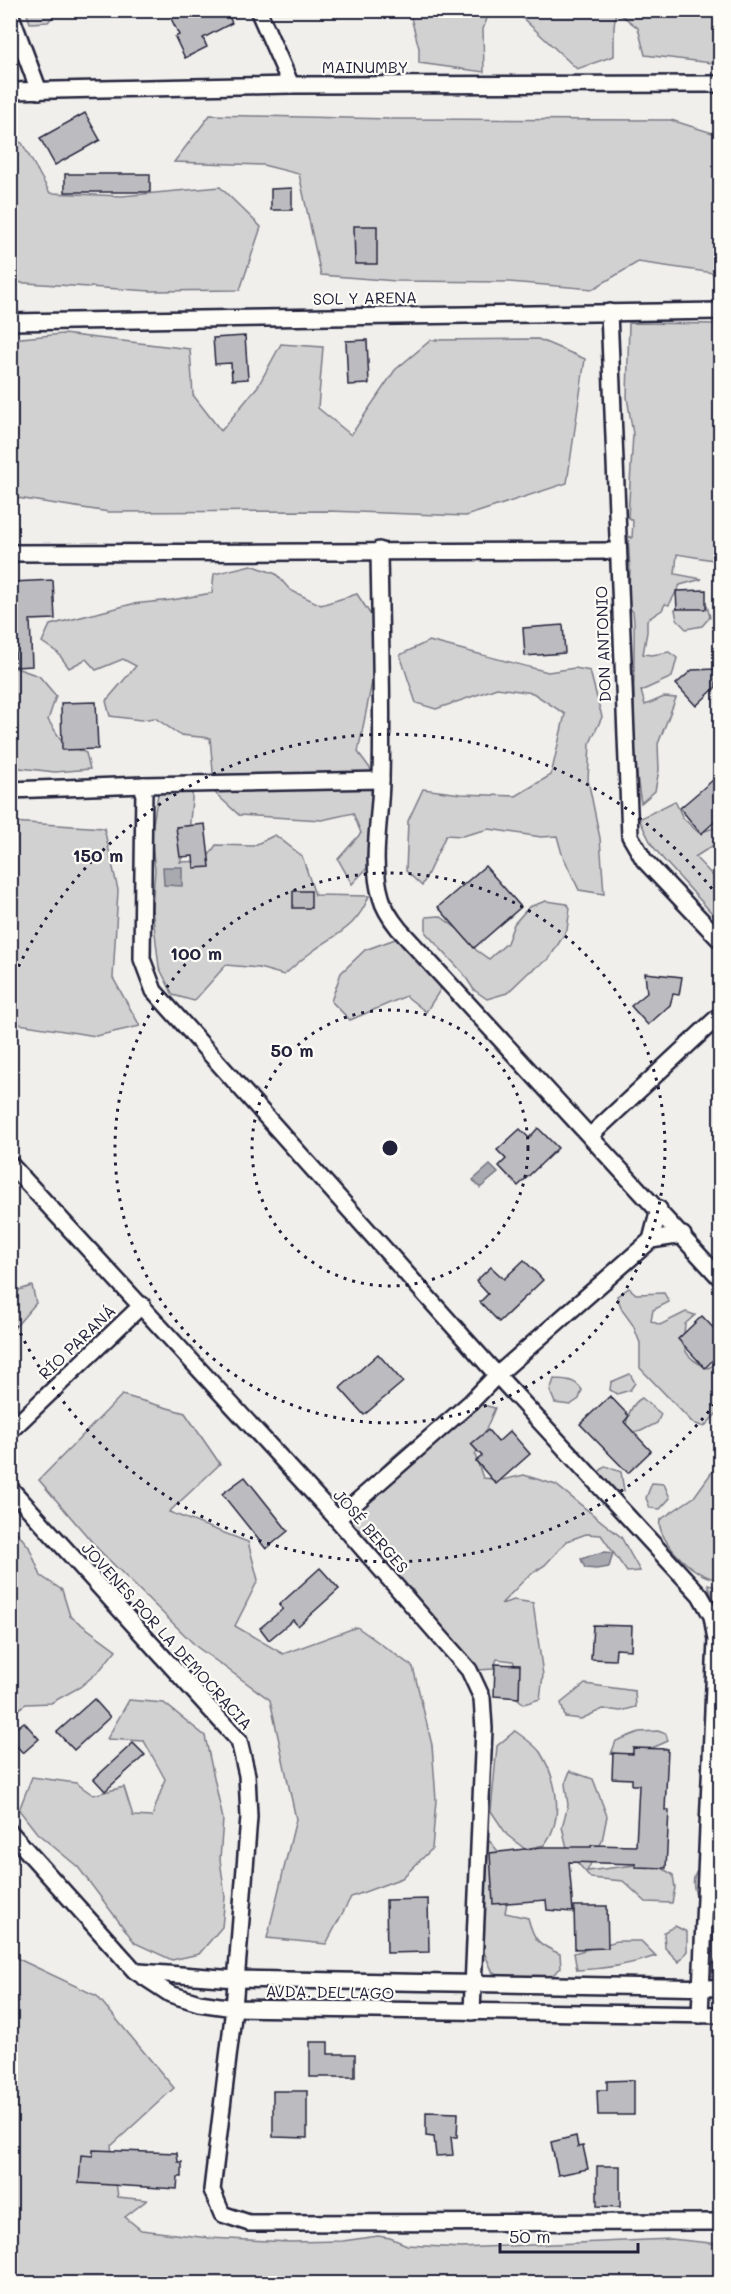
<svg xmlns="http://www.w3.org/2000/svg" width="731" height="2294" viewBox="0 0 731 2294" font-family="Mali,sans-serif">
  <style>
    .green { fill: #d2d1d1; stroke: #7a7a86; stroke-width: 1.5 }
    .water { fill: #a9a9b0; stroke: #737381; stroke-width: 1.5 }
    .building { fill: #bcbcc0; stroke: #22223b; stroke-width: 1.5 }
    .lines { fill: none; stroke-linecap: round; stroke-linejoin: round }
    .minor-casing { stroke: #22223b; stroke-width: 20 }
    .minor { stroke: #fdfcf7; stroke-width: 15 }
    .ring { fill: none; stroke: #22223b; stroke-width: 3; stroke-dasharray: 3 6 }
    .labels { text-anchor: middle; stroke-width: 4.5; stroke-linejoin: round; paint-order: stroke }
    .street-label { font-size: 16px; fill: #22223b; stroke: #fdfcf7 }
    .centre { fill: #22223b; stroke: #fdfcf7; stroke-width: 3 }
    .ring-label { font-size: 18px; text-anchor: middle; font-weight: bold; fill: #22223b; stroke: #fdfcf7; stroke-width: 4.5; stroke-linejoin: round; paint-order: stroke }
  </style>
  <rect width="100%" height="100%" fill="#f0efec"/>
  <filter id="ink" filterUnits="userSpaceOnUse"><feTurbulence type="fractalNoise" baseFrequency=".0167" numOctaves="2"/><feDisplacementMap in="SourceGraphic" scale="12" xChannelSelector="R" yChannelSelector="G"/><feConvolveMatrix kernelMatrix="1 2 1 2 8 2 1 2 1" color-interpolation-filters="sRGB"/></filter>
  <g filter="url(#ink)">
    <g class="green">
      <polygon points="409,10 490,11 483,29 484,72 419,63 419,48"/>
      <polygon points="26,11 26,10 58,11 48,22 30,23"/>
      <polygon points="515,11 720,11 720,64 645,55 638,28 616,11 614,27 614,56 577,69"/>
      <path d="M210,115L391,119L671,120L719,135C721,182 718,228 720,274L638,262L593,289L509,282L396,281L321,275L299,174L263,165L174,162Z"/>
      <polygon points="10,138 22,143 50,193 122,196 220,187 261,227 240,290 151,291 11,282"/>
      <path d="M629,323L720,324V580L713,560L677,554L675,574L702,579L680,585L669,605L665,604L662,610L647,620V632L643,654L652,655L669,652L677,658L672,677L641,691L645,705L664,697L676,698L658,744L659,770L655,791L641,803C630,741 635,685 634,622L633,612L628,606L630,569L628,536L632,538L633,521L628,517L633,434L627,397Z"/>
      <polygon points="63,334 190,349 193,395 221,431 258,386 281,344 323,347 318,408 351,435 395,370 431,340 538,339 585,359 567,483 466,516 329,511 109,512 11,497 11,339"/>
      <polygon points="251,565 276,574 290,590 321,605 357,594 382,632 358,752 378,779 372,863 352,884 338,859 361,833 353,813 322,820 239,815 215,793 210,738 180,735 155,718 141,720 110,716 106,701 136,666 123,659 96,670 86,659 69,668 58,653 42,642 50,625 132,604 172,600 212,593 214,574"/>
      <polygon points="683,606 707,606 710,617 702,626 686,629 677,620 675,610"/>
      <polygon points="429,641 548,672 575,668 590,671 602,717 590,743 588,780 600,838 604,894 579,890 562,854 557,836 541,837 489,829 462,836 446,835 422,886 406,871 408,821 423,789 461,794 516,796 551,775 565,714 533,693 497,688 436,709 416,703 400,655"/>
      <polygon points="10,666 39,676 56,696 48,720 63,743 86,753 90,769 55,772 11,767"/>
      <path d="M193,787L188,845L180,862L205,861L216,845L253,846L275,835L302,856L315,895L369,896C357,927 338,933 313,951C303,958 293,967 284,975L259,968L226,965L194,1001L173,995L159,967L152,908L155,870L151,836L158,794Z"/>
      <polygon points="675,801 683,818 699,833 720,826 720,841 695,857 716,879 720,876 720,922 663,859 652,845 639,819"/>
      <polygon points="11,822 104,828 118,890 113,978 140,1026 96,1036 19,1024 11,1034"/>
      <polygon points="546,901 567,904 570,908 567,930 549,959 529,972 507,993 487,999 474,990 463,973 426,933 426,917 440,916 463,933 476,950 489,959 507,943 514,924 529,907"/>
      <polygon points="412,933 443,968 440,990 426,1012 406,996 350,1020 331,1001 341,973 365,950"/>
      <polygon points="32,1286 36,1303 11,1332 11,1296 19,1290"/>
      <path d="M629,1288L636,1294L664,1293L669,1302L653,1310L651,1321L660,1325L686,1312L695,1315L685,1324C682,1350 683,1357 708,1368L716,1364L717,1344L720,1341V1410L704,1427L693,1423L640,1368V1343L633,1325L622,1310L617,1296Z"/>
      <polygon points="630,1374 635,1383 630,1390 617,1394 610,1390 611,1382"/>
      <path d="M554,1379C566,1380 575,1379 582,1390L579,1399L570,1405L555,1403L550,1391Z"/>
      <polygon points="122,1395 185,1413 220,1464 169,1512 248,1542 258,1580 235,1626 283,1654 357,1627 413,1667 432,1745 436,1800 432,1849 402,1878 351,1897 326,1944 267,1938 296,1819 270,1700 197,1647 98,1549 39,1480"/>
      <path d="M642,1398L661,1414L657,1423L641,1431L625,1434C626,1420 629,1405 642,1398Z"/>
      <path d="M471,1402L495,1408L475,1455L483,1478L502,1480L524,1475L556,1485L621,1537L640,1571L627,1572L601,1535L586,1534L567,1541L545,1565L528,1576L501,1604L514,1600L533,1603L543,1675L540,1699L524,1704L506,1689L519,1674L513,1661L497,1659L493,1669L478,1670L458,1645L427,1622L413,1590L371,1569L361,1561L343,1538L337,1527C347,1512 357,1495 369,1481C396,1450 435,1421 471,1402Z"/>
      <path d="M717,1465L720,1467V1578C701,1584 655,1540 660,1520L694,1497Z"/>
      <path d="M605,1466L621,1472L624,1491C610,1493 604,1485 596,1475Z"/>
      <polygon points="652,1483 664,1484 670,1498 660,1509 650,1508 646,1498"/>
      <polygon points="11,1525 29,1547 41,1576 62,1590 70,1616 116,1650 99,1671 80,1687 51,1703 26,1704 11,1714"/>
      <polygon points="708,1584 720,1589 720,1606 712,1597"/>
      <polygon points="585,1684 635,1691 636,1707 621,1711 603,1709 581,1719 565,1717 561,1703"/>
      <polygon points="129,1700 164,1703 205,1736 223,1819 220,1859 225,1897 222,1927 199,1954 172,1960 135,1943 78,1867 37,1833 19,1810 32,1777 76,1783 93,1795 124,1787 133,1816 152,1817 165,1779 144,1741 107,1739"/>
      <path d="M515,1731C523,1737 534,1744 540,1752C557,1779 565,1819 544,1845L525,1849L507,1835L491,1811L497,1746Z"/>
      <path d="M658,1731L666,1734L668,1741C649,1750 633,1756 611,1754L616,1741L639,1732Z"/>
      <polygon points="570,1771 593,1779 607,1816 602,1841 587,1871 643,1864 659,1866 673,1875 675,1888 672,1903 646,1902 623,1881 591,1878 568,1852 562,1827 568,1805 565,1784"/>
      <polygon points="720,1789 720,1843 718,1843 719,1828 716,1790"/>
      <path d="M487,1838L513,1869L505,1913L528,1918C534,1941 538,1944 560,1954L561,1968L550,1977L519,1985L493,1973L474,1929L478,1860Z"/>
      <path d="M715,1852L720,1853L719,1912L704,1911C688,1882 689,1874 715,1852Z"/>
      <polygon points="675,1926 687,1932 687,1951 679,1962 665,1948 664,1932"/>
      <path d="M617,1941H641L656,1956C630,1965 605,1969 577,1970L574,1953Z"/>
      <polygon points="10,1955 97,1996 174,2088 111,2146 118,2197 147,2200 125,2217 141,2230 209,2238 290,2242 343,2241 378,2236 390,2238 407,2245 461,2248 671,2239 720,2244 720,2283 11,2283"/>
      <polygon points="720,1958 720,1977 717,1977 710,1968 716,1959"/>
    </g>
    <g class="water">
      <polygon points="163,867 182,867 182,886 164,885"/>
      <polygon points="490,1165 498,1173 480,1188 473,1180"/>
      <polygon points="605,1552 613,1553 609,1567 596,1569 585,1568 581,1559 595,1554"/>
    </g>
    <g class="building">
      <polygon points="167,10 226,10 232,23 203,38 207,47 185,58 175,37 179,35"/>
      <polygon points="85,113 100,140 55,165 40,138"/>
      <rect x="65" y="174" width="85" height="18"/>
      <polygon points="292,188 292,210 271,210 271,189"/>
      <polygon points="354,226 377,226 377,264 355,264"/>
      <polygon points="245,336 248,379 232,380 231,363 215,364 213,338"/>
      <polygon points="367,340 369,384 348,385 346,341"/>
      <polygon points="53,580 55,619 30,620 32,666 16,667 12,582"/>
      <polygon points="706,590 706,609 677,609 676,591"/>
      <polygon points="563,625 565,653 525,656 523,628"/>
      <polygon points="716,669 716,687 696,706 676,684 692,670"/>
      <polygon points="96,702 98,749 62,750 61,703"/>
      <polygon points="720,774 720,817 701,834 680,808"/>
      <polygon points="205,824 210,867 194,868 193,856 180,857 176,827"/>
      <polygon points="485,866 521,907 474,948 438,907"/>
      <rect x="293" y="891" width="18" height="17"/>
      <polygon points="645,973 682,977 679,995 673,994 670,1005 648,1025 631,1006 647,993"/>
      <polygon points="538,1128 558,1148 518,1186 499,1166 506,1159 497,1150 520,1129 529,1138"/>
      <polygon points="524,1260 543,1280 499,1322 480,1302 488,1294 476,1281 491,1267 504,1279"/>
      <polygon points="702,1316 720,1335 714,1341 720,1348 720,1353 705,1368 678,1339"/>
      <polygon points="378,1354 403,1382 364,1415 340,1388"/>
      <polygon points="610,1396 629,1416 624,1422 651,1451 628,1473 580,1424"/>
      <polygon points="488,1430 498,1442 510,1431 530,1454 496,1484 476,1461 482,1456 471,1444"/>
      <polygon points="245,1477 288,1531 266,1549 222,1494"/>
      <polygon points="320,1568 339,1589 298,1626 293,1620 269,1640 260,1628 283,1609 279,1605"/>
      <polygon points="593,1625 632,1626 631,1650 616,1649 615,1660 591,1659"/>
      <polygon points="495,1664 520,1665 519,1698 494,1696"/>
      <polygon points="94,1699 110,1717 74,1750 57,1732"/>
      <polygon points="24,1722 39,1739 23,1753 10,1739 10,1733"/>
      <polygon points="133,1743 145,1755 105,1791 94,1779"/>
      <polygon points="633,1748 668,1749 665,1810 669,1810 666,1868 635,1867 636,1864 569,1862 573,1912 547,1910 546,1900 493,1904 490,1853 542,1847 591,1847 591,1845 636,1846 639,1785 632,1785 632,1779 612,1778 613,1753 633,1754"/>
      <polygon points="428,1899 429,1952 387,1953 386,1900"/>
      <polygon points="574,1906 607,1906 608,1948 575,1949"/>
      <polygon points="310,2042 328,2042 328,2054 355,2054 355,2077 310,2077"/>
      <polygon points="634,2080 634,2115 598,2115 597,2090 607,2090 607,2081"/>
      <polygon points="273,2091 307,2091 307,2138 273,2137"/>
      <polygon points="426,2112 458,2113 457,2137 451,2137 453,2155 436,2156 434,2137 426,2136"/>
      <polygon points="576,2136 578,2147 583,2146 588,2169 558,2175 551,2142"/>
      <polygon points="93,2150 177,2153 178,2162 182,2162 182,2177 178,2177 177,2189 79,2183 81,2155 93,2156"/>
      <polygon points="597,2166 620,2166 620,2207 597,2206"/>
    </g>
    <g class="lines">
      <defs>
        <g id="minor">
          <polyline points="258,10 291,85"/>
          <polyline points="10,13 39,91"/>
          <polyline points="10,91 291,85 720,84"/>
          <polyline points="609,312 630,836 644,860 720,940"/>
          <polyline points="10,322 720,311"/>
          <path d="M379,550C380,626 383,703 381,779C381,815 370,862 381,897C384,909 391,919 399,929L720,1278"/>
          <polyline points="10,553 618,551"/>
          <polyline points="144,785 142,959 154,991 497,1375 700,1595 712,1616 716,1640 700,2015"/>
          <polyline points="10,790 144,785 381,780"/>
          <polyline points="591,1135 720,1015"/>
          <polyline points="10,1164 337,1519 469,1670 482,1698 484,1729 472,2012"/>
          <polyline points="651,1240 659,1209"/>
          <polyline points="10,1431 142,1305"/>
          <polyline points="10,1488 239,1741 247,1775 249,1817 234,2008 212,2190 222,2214 249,2223 720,2222"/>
          <polyline points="337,1519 471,1402 497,1375 651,1240 683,1235"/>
          <polyline points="10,1832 135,1971 170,1994 199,2003 234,2008 720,2015"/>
          <polyline points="139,1972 236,1979 720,1988"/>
        </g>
      </defs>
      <use href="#minor" class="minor-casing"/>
      <use href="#minor" class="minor"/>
    </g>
  </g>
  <g class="ring">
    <circle cx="390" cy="1148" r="138"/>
    <circle cx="390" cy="1148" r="275"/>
    <path d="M720 1397A413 413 0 0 1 11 1313M11 983A413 413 0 0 1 720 899"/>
  </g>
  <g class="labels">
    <g class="street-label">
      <text x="365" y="73">MAINUMBY</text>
      <text transform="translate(365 298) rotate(-1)" y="6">SOL Y ARENA</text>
      <text transform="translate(603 644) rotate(-92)" y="6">DON ANTONIO</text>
      <text transform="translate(77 1342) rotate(-44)" y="6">RÍO PARANÁ</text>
      <text transform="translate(371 1531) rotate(49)" y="6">JOSÉ BERGES</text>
      <text transform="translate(167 1636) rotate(48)" y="6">JOVENES POR LA DEMOCRACIA</text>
      <text transform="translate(330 1992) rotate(1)" y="6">AVDA. DEL LAGO</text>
    </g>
  </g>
  <circle cx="390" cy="1148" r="9" class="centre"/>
  <g class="ring-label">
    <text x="98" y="862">150 m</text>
    <text x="196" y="960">100 m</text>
    <text x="292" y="1057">50 m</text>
  </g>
  <rect width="731" height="2294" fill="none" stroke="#fdfcf7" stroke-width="36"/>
  <rect x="18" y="18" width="695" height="2258" fill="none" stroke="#22223b" stroke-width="2" filter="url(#ink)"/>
  <path d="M500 2243v9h138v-9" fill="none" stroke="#22223b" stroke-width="3"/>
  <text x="509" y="2243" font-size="18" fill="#22223b" stroke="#fdfcf7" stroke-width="4.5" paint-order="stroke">50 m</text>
</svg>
